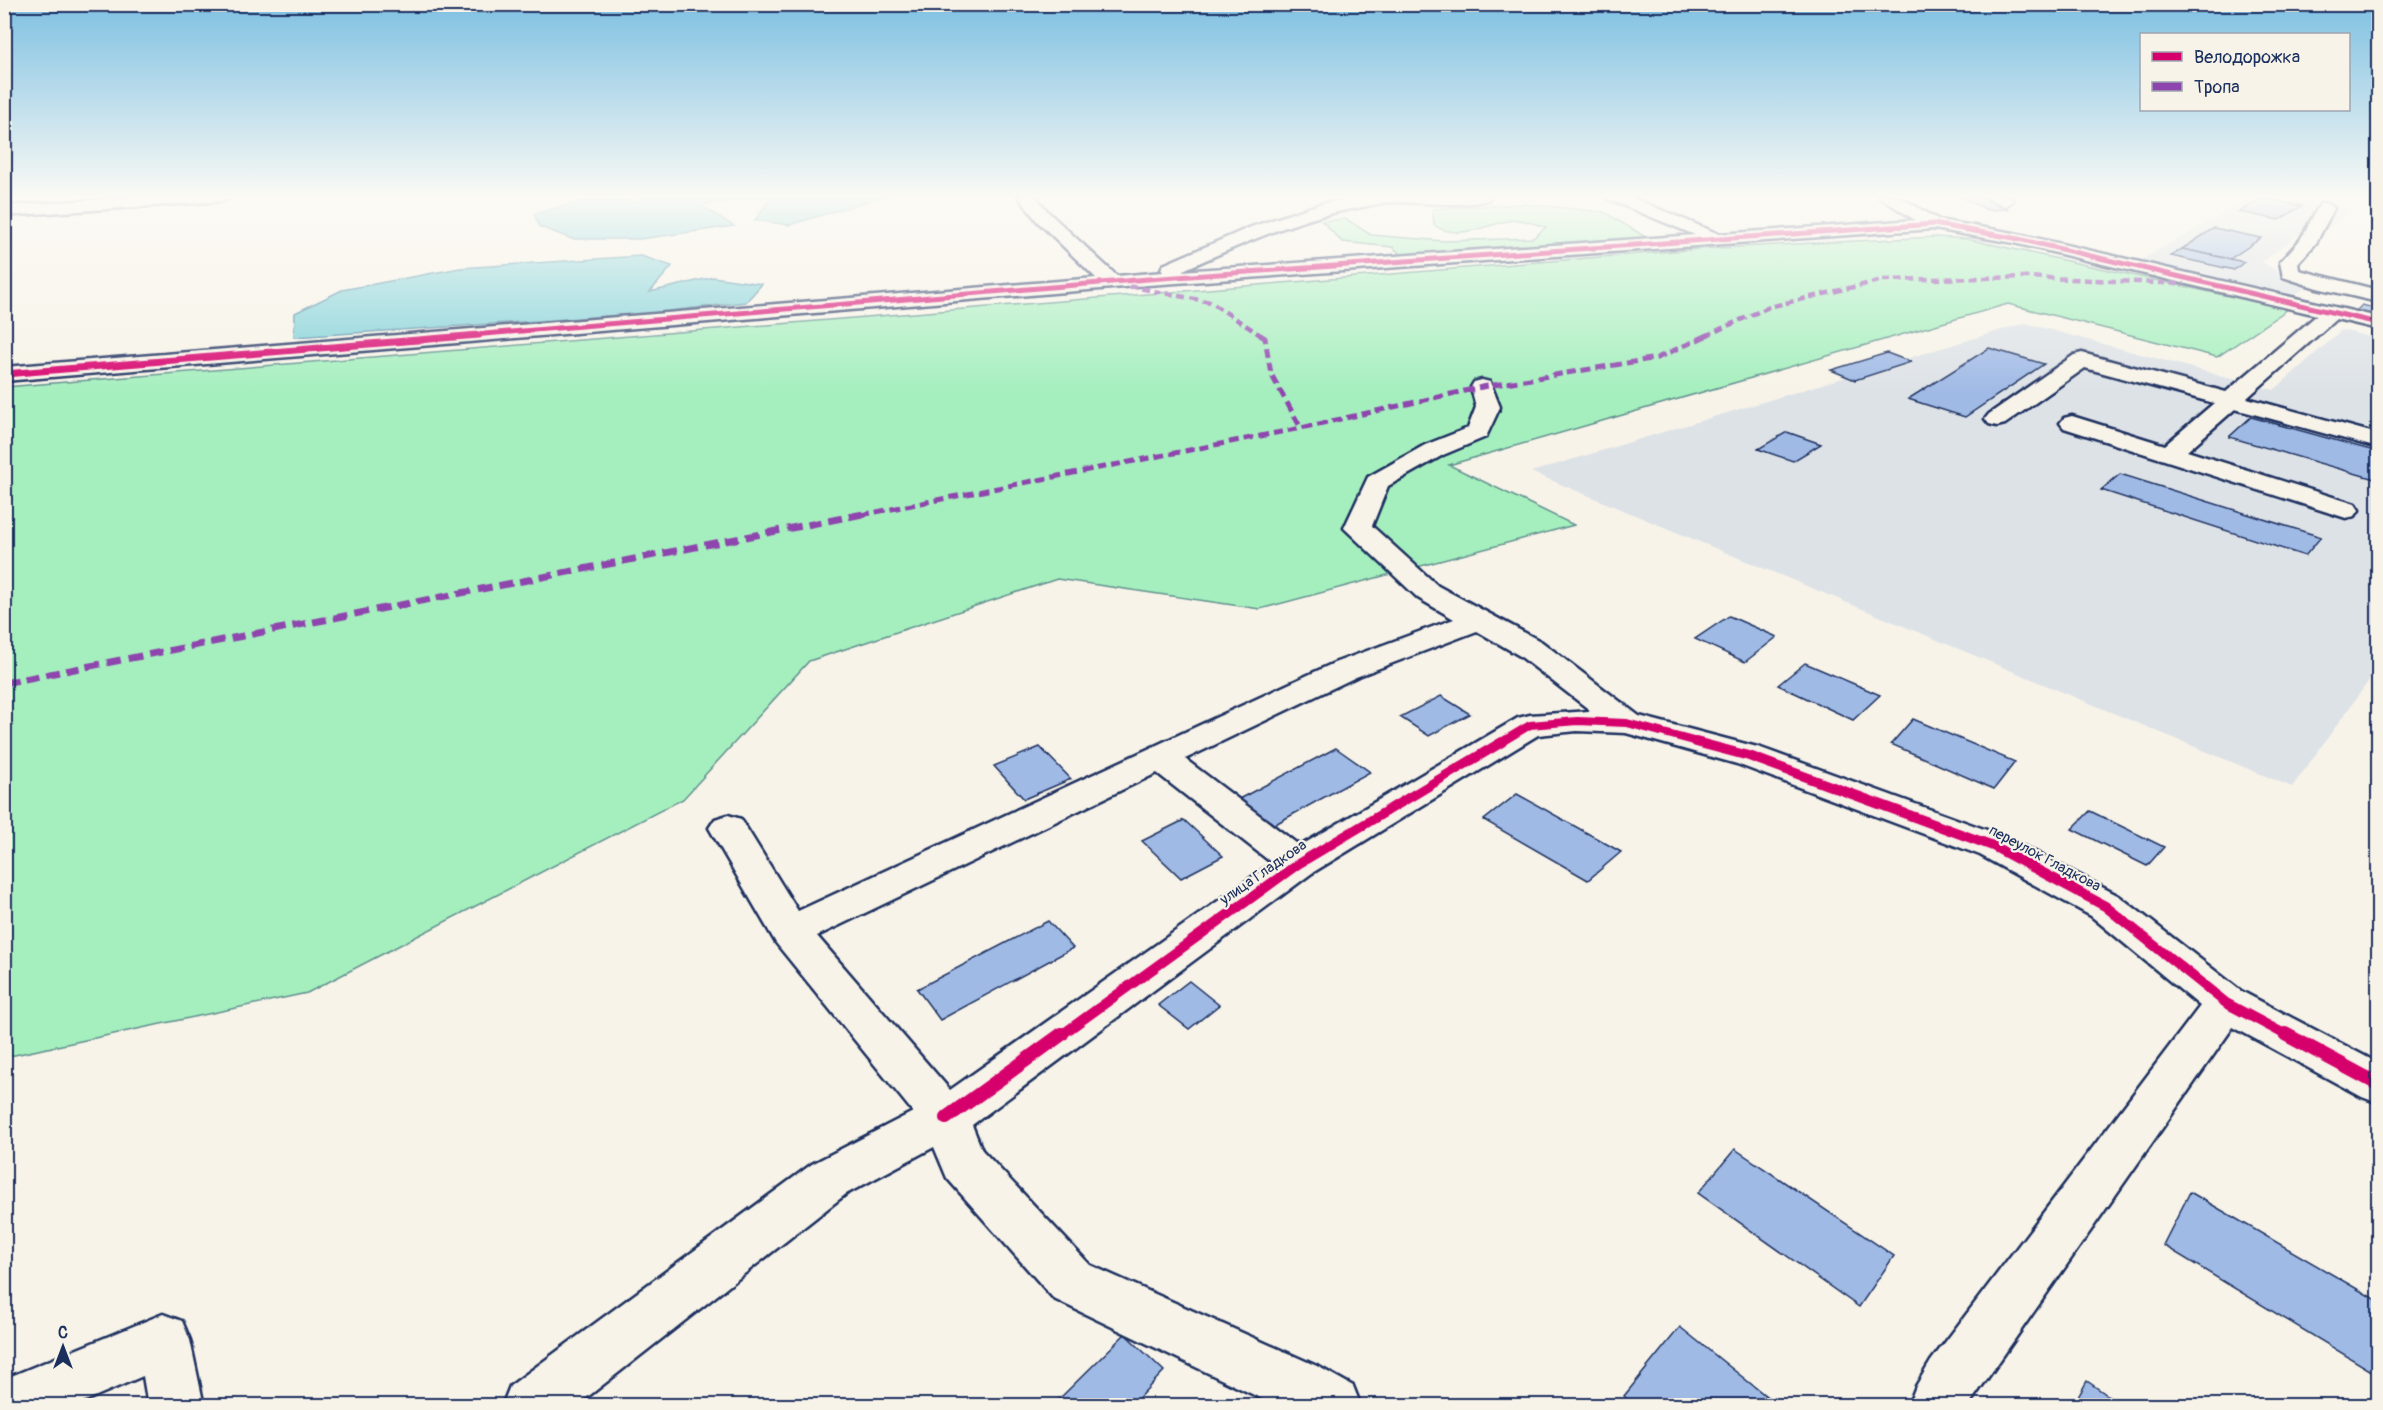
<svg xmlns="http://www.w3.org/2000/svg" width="2383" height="1410" viewBox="0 0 2383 1410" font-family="Pangolin,sans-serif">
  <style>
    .built { fill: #dde2e7 }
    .green { fill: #a5efbe; stroke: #608f8e; stroke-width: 1.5 }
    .water { fill: #80d1d9; stroke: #5890a8; stroke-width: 1.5 }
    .building { fill: #a0bae6; stroke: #1b2f5e; stroke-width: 1.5 }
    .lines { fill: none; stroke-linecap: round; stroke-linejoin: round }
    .minor-casing { stroke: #1b2f5e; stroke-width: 5 }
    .minor { fill: #f7f3e8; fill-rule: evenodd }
    .quiet-far2 { stroke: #8e44ad; stroke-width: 4.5; stroke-dasharray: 8 4.5; stroke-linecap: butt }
    .quiet-far1 { stroke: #8e44ad; stroke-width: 5; stroke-dasharray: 10 5; stroke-linecap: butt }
    .quiet { stroke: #8e44ad; stroke-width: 7; stroke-dasharray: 14 7; stroke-linecap: butt }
    .cycleway-far4-casing { stroke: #f7f3e8; stroke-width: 8 }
    .cycleway-far3-casing { stroke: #f7f3e8; stroke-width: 10 }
    .cycleway-far2-casing { stroke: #f7f3e8; stroke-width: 12 }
    .cycleway-far1-casing { stroke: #f7f3e8; stroke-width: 14 }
    .cycleway-casing { stroke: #f7f3e8; stroke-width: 17 }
    .cycleway-far4 { stroke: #d6006c; stroke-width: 5 }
    .cycleway-far3 { stroke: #d6006c; stroke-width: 7 }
    .cycleway-far2 { stroke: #d6006c; stroke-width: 8 }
    .cycleway-far1 { stroke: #d6006c; stroke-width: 10 }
    .cycleway { stroke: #d6006c; stroke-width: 14 }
    .labels { text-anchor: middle; stroke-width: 4.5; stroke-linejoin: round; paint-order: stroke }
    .street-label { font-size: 15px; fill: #1b2f5e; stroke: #f7f3e8 }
  </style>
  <rect width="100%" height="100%" fill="#f7f3e8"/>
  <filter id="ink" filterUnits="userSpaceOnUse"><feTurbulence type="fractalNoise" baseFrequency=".0167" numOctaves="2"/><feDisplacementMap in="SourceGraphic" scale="12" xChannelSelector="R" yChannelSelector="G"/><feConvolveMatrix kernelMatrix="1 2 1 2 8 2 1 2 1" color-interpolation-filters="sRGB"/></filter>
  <g filter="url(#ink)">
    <g class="built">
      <polygon points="2254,196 2281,196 2350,209 2318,238 2299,234 2262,262 2286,276 2284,279 2310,285 2293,296 2139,261"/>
      <polygon points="2025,323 2274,390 2342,330 2378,339 2378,668 2292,787 1531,472"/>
    </g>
    <g class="green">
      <path d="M1523,204L1604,212L1649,239L1403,257L1393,247L1342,242L1322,221L1346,219L1371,235L1444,241L1533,238L1546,227C1536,225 1522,218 1513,220C1486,224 1459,242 1434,225L1433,209Z"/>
      <polygon points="1936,237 1967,239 2288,309 2217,357 2008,304 1449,465 1574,525 1260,609 1057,579 809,661 683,799 307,993 5,1057 5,387 1699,249"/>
    </g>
    <g class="water">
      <polygon points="646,196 770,196 700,205 734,226 640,239 572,239 540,227 534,214 587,200 641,201"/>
      <polygon points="772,196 885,196 789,225 755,220"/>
      <polygon points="641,256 672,266 650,292 713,277 762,284 746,302 643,314 294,337 295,313 342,290 460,268"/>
    </g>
    <g class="building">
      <polygon points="1959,196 1982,196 2009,209 1987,210"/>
      <polygon points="2262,198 2302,206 2279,220 2239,212"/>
      <polygon points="2214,228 2261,238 2230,259 2182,249"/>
      <polygon points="2182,249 2230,259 2244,262 2234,270 2171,256"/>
      <polygon points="2362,305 2378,309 2378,316 2356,311"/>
      <polygon points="1989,348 2044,364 1965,417 1908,399"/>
      <polygon points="1887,353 1911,362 1855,380 1831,370"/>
      <polygon points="2251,417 2378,452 2378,480 2229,437"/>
      <polygon points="1787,432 1821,444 1793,461 1758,449"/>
      <polygon points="2120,474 2321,537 2305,556 2101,490"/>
      <polygon points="1729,616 1777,637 1745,662 1695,639"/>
      <polygon points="1805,663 1880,695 1853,720 1778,685"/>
      <polygon points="1441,696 1470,714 1429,736 1400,717"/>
      <polygon points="1913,719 2015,762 1994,789 1891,744"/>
      <polygon points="1040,747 1071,779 1024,799 994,766"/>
      <polygon points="1336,748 1370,772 1270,827 1237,800"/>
      <polygon points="1517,794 1621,852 1588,880 1484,820"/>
      <polygon points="2090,811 2164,847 2147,866 2072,829"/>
      <polygon points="1184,820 1223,856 1181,878 1142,841"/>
      <polygon points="1048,921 1073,948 940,1020 917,989"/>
      <polygon points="1189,981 1219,1005 1189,1029 1158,1005"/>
      <polygon points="1735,1149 1894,1256 1859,1307 1698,1193"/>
      <polygon points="2190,1192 2378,1301 2378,1375 2163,1245"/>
      <polygon points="1680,1327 1776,1404 1775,1406 1635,1406 1624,1396"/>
      <polygon points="1125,1334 1164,1371 1131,1406 1052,1406"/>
      <polygon points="2087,1381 2123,1406 2073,1406"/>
    </g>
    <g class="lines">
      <defs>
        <g id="minor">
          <polygon points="152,196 232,196 224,201 4,216 4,206"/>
          <path d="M1018,196H1035L1049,213L1117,276L1163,272L1161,269L1163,265L1251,227L1320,204L1370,196H1493C1482,210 1413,201 1394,202C1384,202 1373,205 1362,207C1296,218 1242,244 1181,271L1695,235L1608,199L1606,196H1628L1719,234L1915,220L1878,196H1898L1939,220L2014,233L2378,317V329L2336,319L2247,398L2378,434V448L2235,409L2187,451L2355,504L2359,510L2355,516L2346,518L2064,428L2060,423L2064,418L2072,416L2165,445L2214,403L2085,368L2005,424L1997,426L1989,424L1985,419L1989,414L2074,355L2082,353L2226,392L2317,315L2014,243L1934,229L1148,285L4,381V367L1096,278L1037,221Z"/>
          <polygon points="1987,196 2008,196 2013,201 2005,206 1989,199"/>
          <polygon points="2326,203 2334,208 2316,243 2298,263 2299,270 2378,290 2378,302 2317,288 2283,277 2280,262 2300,240 2320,204"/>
          <path d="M1482,380L1490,382L1500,407L1486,437L1443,455L1388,486L1372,526L1438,586L1542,642L1639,716L1761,748L2006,837L2119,896L2241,991L2378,1063V1103L2362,1097L2233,1027L1968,1406H1908L1916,1386L1931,1361L2200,1006L2091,916L1980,855L1737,764L1626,733L1577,731L1538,735L1312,873L972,1125L982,1150L1090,1265L1319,1367L1353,1386L1361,1406H1277L1054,1299L947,1178L934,1147L846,1194L576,1406H502L510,1386L812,1164L913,1112L776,943L709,828L715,819L728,815L741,819L798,911L1334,663L1454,619L1418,598L1344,528L1368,477L1425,445L1468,428L1476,407L1471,387L1474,382ZM1477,631L1520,656L1591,711L1530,715L1518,718L1300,846L1185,759L1356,677ZM1157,773L1272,863L950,1090L817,936Z"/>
          <polygon points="163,1314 182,1321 190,1340 204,1406 148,1406 143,1376 73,1406 4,1406 4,1379"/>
        </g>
      </defs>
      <use href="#minor" class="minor-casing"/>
      <use href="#minor" class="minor"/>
      <g class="quiet-far2">
        <polyline points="1129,286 1210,302 1262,336"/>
        <polyline points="1705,336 1769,307 1883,280 2026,277 2184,284"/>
      </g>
      <g class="quiet-far1">
        <polyline points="1260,335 1265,338 1271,374 1301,428"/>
        <polyline points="861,515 1301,428 1482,387 1657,358 1708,335"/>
      </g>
      <polyline class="quiet" points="4,683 868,513"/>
      <defs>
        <polyline id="cycleway-far4" points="461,336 1148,279 1934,224 2014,238 2378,323"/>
        <polyline id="cycleway-far3" points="4,374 479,335"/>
        <polyline id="cycleway-far2" points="1500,743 1530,725 1577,721 1627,723 1701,743"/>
        <g id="cycleway-far1">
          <polyline points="1696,742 1749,756 1993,846 2105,906 2226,1003 2288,1036"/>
          <polyline points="1060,1036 1298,864 1502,742"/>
        </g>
        <g id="cycleway">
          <polyline points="2285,1034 2378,1084"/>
          <polyline points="946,1118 1062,1034"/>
        </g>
      </defs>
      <use href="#cycleway-far4" class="cycleway-far4-casing"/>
      <use href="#cycleway-far3" class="cycleway-far3-casing"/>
      <use href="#cycleway-far2" class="cycleway-far2-casing"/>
      <use href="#cycleway-far1" class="cycleway-far1-casing"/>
      <use href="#cycleway" class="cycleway-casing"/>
      <use href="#cycleway-far4" class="cycleway-far4"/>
      <use href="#cycleway-far3" class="cycleway-far3"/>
      <use href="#cycleway-far2" class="cycleway-far2"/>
      <use href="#cycleway-far1" class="cycleway-far1"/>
      <use href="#cycleway" class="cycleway"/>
    </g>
  </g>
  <linearGradient id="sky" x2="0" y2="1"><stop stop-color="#7ec0e2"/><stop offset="0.5" stop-color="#fbfaf5"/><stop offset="1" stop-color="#fbfaf5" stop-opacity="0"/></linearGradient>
  <rect width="2383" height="393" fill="url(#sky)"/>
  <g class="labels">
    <g class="street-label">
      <text transform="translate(2045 858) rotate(28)" y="5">переулок Гладкова</text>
      <text transform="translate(1263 872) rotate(-35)" y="5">улица Гладкова</text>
    </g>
  </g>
  <rect width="2383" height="1410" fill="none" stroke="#f7f3e8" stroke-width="24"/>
  <rect x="12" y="12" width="2359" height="1386" fill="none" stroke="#1b2f5e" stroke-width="2" filter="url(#ink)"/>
  <rect x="2140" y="33" width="210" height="78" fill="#f7f3e8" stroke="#9fa5b1" stroke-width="1.5"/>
  <rect x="2152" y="52" width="30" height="9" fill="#d6006c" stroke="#9fa5b1" stroke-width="1.5"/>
  <text x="2194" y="63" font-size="18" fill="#1b2f5e">Велодорожка</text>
  <rect x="2152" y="82" width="30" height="9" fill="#8e44ad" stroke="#9fa5b1" stroke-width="1.5"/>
  <text x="2194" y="93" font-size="18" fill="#1b2f5e">Тропа</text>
  <g transform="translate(63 1347)" stroke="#f7f3e8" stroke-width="4.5" paint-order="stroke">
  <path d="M0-4.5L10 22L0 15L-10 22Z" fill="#1b2f5e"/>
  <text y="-9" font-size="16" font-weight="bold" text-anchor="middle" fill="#1b2f5e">С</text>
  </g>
</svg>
